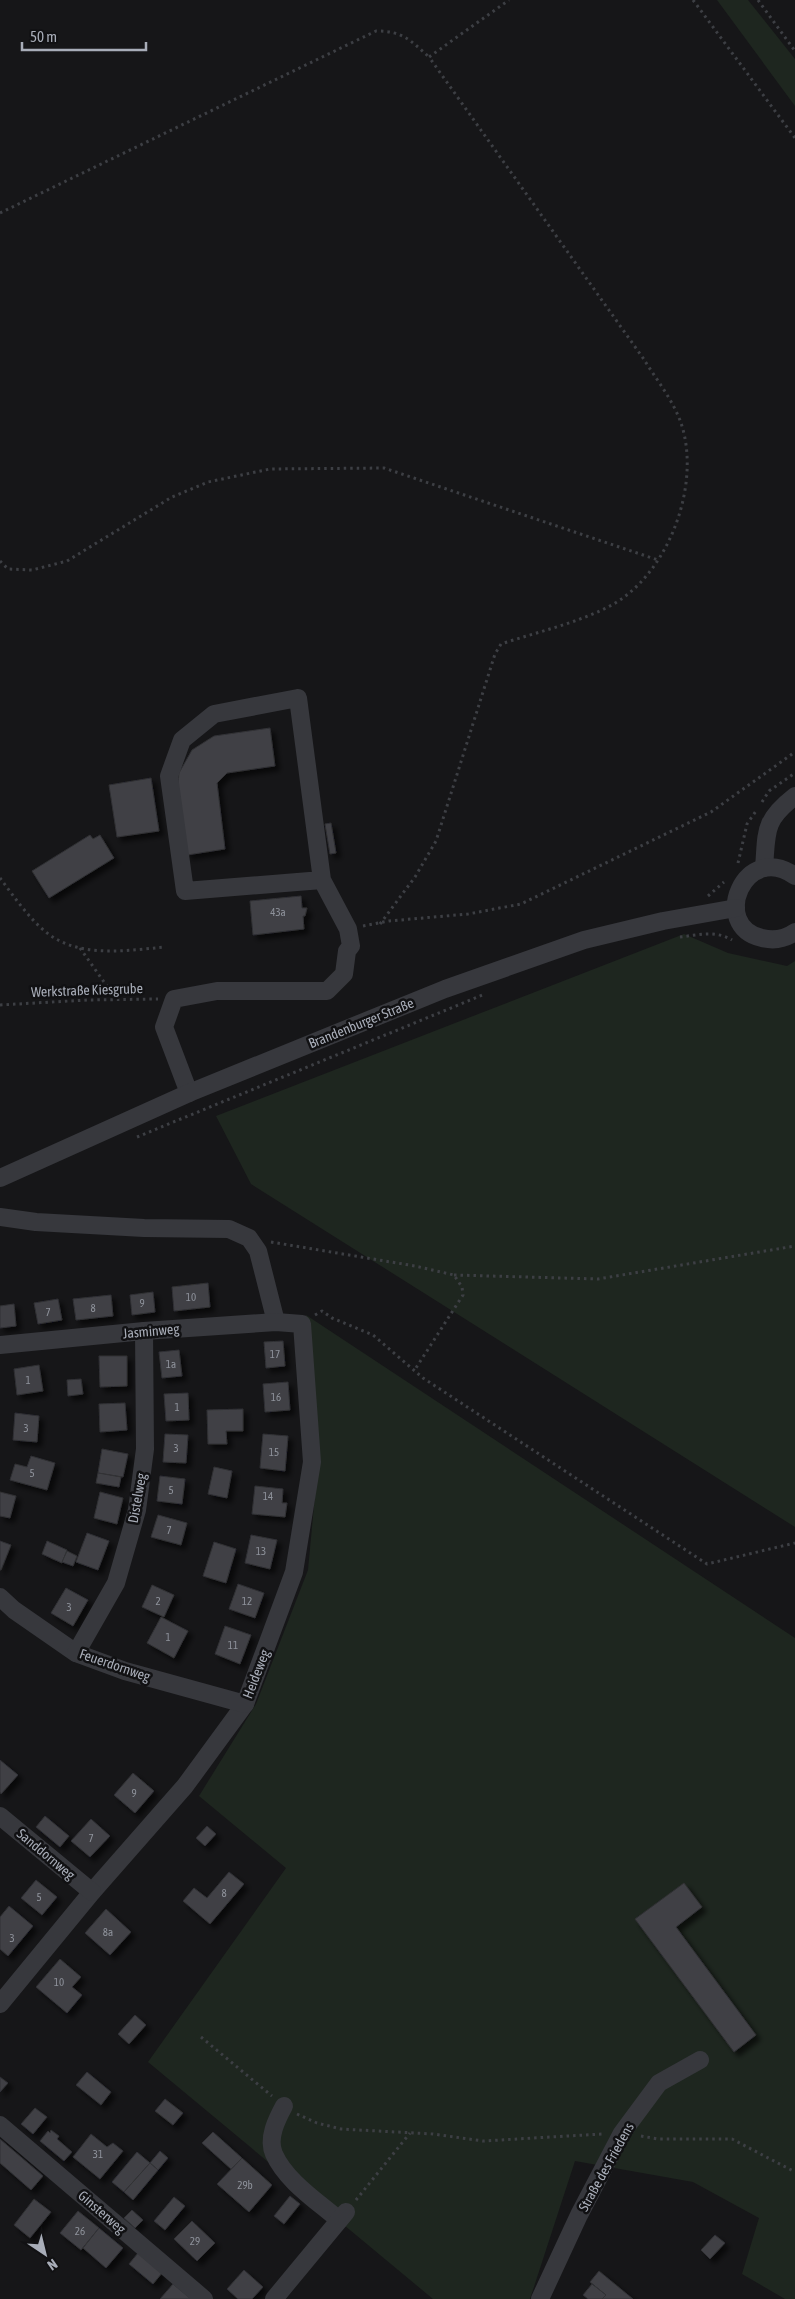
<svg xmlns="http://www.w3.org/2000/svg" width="795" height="2299" viewBox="0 0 795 2299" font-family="'Asap Condensed',sans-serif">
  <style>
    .green { fill: #1e261f }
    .building { fill: #404145; stroke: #303034; filter: url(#shadow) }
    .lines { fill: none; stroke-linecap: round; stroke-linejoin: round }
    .path { stroke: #3d3f44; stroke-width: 3; stroke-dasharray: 2.5 4; stroke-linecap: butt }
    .minor { stroke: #37383d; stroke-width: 18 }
    .labels { text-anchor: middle; stroke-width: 5; stroke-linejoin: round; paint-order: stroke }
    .number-label { font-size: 11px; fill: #8e929b }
    .street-label { font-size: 14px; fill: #a8adb8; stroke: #111113 }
  </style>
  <defs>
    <filter id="shadow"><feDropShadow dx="4.5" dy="4.5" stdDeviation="2.5" flood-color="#0009"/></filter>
  </defs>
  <rect width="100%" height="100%" fill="#161618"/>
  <g class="green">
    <polygon points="717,0 748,0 795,59 795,106"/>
    <polygon points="684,934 728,953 787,966 795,961 795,1527 251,1184 216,1116"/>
    <polygon points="306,1315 795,1638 795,2299 785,2299 742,2274 759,2218 693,2182 575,2161 530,2299 433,2299 148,2062 286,1868 199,1796 256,1704 308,1570 319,1452"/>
  </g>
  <g class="building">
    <polygon points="270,728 275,766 227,773 217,783 225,849 187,855 178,784 179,773 192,750 214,736"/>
    <polygon points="151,778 159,831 117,837 109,785"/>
    <polygon points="331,823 336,853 330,854 325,824"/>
    <polygon points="90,835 93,839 100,835 114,858 49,898 32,871"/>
    <polygon points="301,896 302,908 307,908 305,916 303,916 304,929 253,935 250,901"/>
    <polygon points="208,1283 210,1307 174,1311 172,1287"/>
    <polygon points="153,1292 155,1312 132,1315 130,1295"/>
    <polygon points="111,1295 113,1316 76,1320 73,1299"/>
    <polygon points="58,1299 62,1320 38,1324 34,1303"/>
    <polygon points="14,1304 16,1326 0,1328 0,1306"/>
    <polygon points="283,1341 285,1366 266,1368 264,1342"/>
    <polygon points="179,1350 182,1376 162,1378 159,1352"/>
    <polygon points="99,1356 127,1356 127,1386 100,1387"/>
    <polygon points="39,1365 43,1391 17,1395 14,1369"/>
    <polygon points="81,1379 83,1394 68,1396 67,1380"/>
    <polygon points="288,1382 290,1410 265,1412 263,1384"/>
    <polygon points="188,1393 189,1420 166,1421 164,1394"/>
    <polygon points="125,1403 127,1430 100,1432 99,1404"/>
    <polygon points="243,1409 243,1431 226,1431 227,1444 208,1444 207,1410"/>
    <polygon points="15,1413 39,1416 37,1442 13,1440"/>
    <polygon points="165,1434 188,1435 186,1463 163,1462"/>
    <polygon points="263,1434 288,1436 285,1471 260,1468"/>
    <polygon points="102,1449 128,1454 123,1477 98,1473"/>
    <polygon points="31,1456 55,1463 47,1490 10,1480 15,1464 27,1467"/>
    <polygon points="214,1467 232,1471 227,1498 208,1494"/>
    <polygon points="98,1473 121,1477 119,1487 96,1483"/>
    <polygon points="160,1476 185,1479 182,1504 157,1501"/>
    <polygon points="255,1486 283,1489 282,1503 287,1503 285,1517 252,1514"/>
    <polygon points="0,1492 16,1496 10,1518 0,1516"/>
    <polygon points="100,1492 123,1498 117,1524 94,1518"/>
    <polygon points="158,1515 187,1523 181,1545 151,1537"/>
    <polygon points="87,1533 109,1541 98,1570 76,1562"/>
    <polygon points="251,1535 277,1540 270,1569 245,1563"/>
    <polygon points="0,1541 11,1545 1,1570 0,1570"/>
    <polygon points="47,1541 67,1550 62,1563 42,1554"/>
    <polygon points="214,1542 236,1549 226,1583 203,1576"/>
    <polygon points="67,1551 77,1556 73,1566 62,1562"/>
    <polygon points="238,1584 264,1593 255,1618 229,1609"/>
    <polygon points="152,1585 174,1595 164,1617 142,1607"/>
    <polygon points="66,1588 88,1600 73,1626 51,1613"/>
    <polygon points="161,1617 188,1631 174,1658 147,1643"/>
    <polygon points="225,1626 251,1635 240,1664 215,1654"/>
    <polygon points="0,1760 18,1775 1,1794 0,1792"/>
    <polygon points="133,1773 154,1791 135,1813 114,1795"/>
    <polygon points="45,1816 69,1836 60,1847 36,1827"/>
    <polygon points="91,1819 110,1836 90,1857 71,1841"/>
    <polygon points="207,1826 216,1834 205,1846 196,1838"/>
    <polygon points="229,1872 244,1884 210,1924 183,1901 194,1888 207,1898"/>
    <polygon points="36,1880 57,1897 42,1915 21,1898"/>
    <polygon points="684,1883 702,1907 676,1927 756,2035 734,2052 635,1919"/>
    <polygon points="9,1906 33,1926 8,1956 0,1949 0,1917"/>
    <polygon points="106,1909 131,1932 110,1955 85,1933"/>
    <polygon points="60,1959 81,1977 72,1987 82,1995 67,2013 36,1987"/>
    <polygon points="135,2015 146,2025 129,2044 118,2034"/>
    <polygon points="87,2072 111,2092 101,2105 76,2085"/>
    <polygon points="0,2077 8,2083 0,2092"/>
    <polygon points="165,2099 183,2113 173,2125 155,2111"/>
    <polygon points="35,2108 47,2117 33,2134 21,2124"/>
    <polygon points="51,2130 59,2136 57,2139 72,2152 64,2161 40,2141 48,2131 50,2133"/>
    <polygon points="213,2132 242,2158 231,2169 202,2143"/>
    <polygon points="91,2134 107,2147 113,2143 123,2151 100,2179 73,2157"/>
    <polygon points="0,2139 43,2176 31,2190 0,2163"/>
    <polygon points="160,2151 168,2158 158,2170 150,2163"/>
    <polygon points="137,2152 150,2163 124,2192 112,2182"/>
    <polygon points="242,2158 272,2185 249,2212 217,2184"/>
    <polygon points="150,2163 158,2170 133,2200 124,2192"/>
    <polygon points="290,2196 300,2204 284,2224 274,2216"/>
    <polygon points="174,2197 185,2206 165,2230 154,2221"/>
    <polygon points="34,2199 51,2212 30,2238 14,2225"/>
    <polygon points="132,2210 143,2220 135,2228 124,2218"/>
    <polygon points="78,2211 99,2228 81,2250 60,2233"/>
    <polygon points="192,2221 215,2243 197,2261 174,2239"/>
    <polygon points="99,2228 123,2248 106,2268 83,2248"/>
    <polygon points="715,2235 725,2243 710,2259 701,2250"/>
    <polygon points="138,2253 162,2273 153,2284 129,2264"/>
    <polygon points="244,2270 263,2287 252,2299 238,2299 227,2289"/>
    <polygon points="599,2271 633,2299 602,2299 606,2295 590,2282"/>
    <polygon points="173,2284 191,2299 160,2299"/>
    <polygon points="592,2284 606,2295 602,2299 588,2299 583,2295"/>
  </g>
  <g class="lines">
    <g class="path">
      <polyline points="693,0 795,138"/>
      <polyline points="758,0 795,51"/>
      <path d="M0,213L376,31C403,31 410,40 429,57"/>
      <polyline points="0,561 8,569 32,570 67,561 172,497 208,482 270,469 384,468 658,560"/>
      <polyline points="762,802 769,791 795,773"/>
      <polyline points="738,863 747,824 756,811"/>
      <path d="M0,878C15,898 36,929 58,940C90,957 131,950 165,947"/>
      <polyline points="708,896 724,882"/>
      <path d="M380,924L415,877L436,841L495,654L501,644C537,632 574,624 608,607C668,577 702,485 681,423C673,400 656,379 643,358L429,57L509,0"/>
      <polyline points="363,926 389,921 468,914 521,904 711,812 795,752"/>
      <path d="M680,937C698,935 716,930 732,940"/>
      <polyline points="80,948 116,999"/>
      <polyline points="0,1005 87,1000 158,999"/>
      <polyline points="137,1137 485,994"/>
      <polyline points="271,1242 415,1266 454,1275 462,1287 463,1295 414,1371"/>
      <polyline points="454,1275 598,1279 795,1246"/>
      <polyline points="315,1315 322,1311 332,1318 373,1335 423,1378 707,1564 795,1543"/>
      <polyline points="201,2037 272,2096"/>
      <polyline points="297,2114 317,2123 341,2129 433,2134 483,2141 602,2134"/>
      <polyline points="641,2136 658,2139 732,2139 795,2172"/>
      <polyline points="356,2200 410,2133"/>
    </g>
    <g class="minor">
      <path d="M764,868C767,831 763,821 795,796"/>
      <path d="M795,876C745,840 709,926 762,938C774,941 785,939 795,932"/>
      <polyline points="189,1093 164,1027 174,999 217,991 327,991 344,974 347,951 351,946 348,929 322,880 298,698 214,714 182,740 169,776 185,891 322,880"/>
      <polyline points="0,1178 189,1093 445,989 584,940 663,921 736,908"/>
      <polyline points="0,1217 36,1222 144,1228 229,1229 249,1238 258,1251 276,1322"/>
      <polyline points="0,1345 144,1331 276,1322 302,1324 312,1462 294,1572 245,1704 185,1786 92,1892 0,2004"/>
      <polyline points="0,1597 14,1610 76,1653 125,1671 245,1704"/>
      <polyline points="76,1653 116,1583 137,1510 145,1449 144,1331"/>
      <polyline points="0,1816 92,1892"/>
      <path d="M284,2106C277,2119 267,2138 274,2154C286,2181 317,2201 339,2220"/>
      <polyline points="0,2125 204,2299"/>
      <polyline points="274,2299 346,2212"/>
      <polyline points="540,2299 579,2215 622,2133 659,2083 700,2060"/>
    </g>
  </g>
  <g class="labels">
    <g class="number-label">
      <text x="278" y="916">43a</text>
      <text x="191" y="1301">10</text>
      <text x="142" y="1307">9</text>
      <text x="93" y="1312">8</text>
      <text x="48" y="1316">7</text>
      <text x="275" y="1358">17</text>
      <text x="171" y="1368">1a</text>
      <text x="28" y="1384">1</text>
      <text x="276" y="1401">16</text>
      <text x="177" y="1411">1</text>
      <text x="26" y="1432">3</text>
      <text x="176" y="1452">3</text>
      <text x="274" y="1456">15</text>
      <text x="32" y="1477">5</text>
      <text x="171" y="1494">5</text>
      <text x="268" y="1500">14</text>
      <text x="169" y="1534">7</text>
      <text x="261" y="1555">13</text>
      <text x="158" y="1605">2</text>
      <text x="247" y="1605">12</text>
      <text x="69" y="1611">3</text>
      <text x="168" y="1641">1</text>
      <text x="233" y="1649">11</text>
      <text x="134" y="1797">9</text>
      <text x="91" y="1842">7</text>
      <text x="224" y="1897">8</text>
      <text x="39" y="1901">5</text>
      <text x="108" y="1936">8a</text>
      <text x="12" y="1942">3</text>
      <text x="59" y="1986">10</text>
      <text x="98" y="2158">31</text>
      <text x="245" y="2189">29b</text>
      <text x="80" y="2235">26</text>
      <text x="195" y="2245">29</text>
    </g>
    <g class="street-label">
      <text transform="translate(87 990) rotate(-2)" y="5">Werkstraße Kiesgrube</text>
      <text transform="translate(361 1023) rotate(-22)" y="5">Brandenburger Straße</text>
      <text transform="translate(151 1331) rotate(-5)" y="5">Jasminweg</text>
      <text transform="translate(137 1498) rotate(-80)" y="5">Distelweg</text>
      <text transform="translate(115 1665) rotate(19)" y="5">Feuerdornweg</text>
      <text transform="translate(256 1674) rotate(-69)" y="5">Heideweg</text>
      <text transform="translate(46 1854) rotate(40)" y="5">Sanddornweg</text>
      <text transform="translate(606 2167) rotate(-61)" y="5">Straße des Friedens</text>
      <text transform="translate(102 2212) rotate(41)" y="5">Ginsterweg</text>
    </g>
  </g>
  <g transform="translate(45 2254) rotate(145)" stroke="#111113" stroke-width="4" paint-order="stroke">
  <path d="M0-4L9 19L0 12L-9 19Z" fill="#a8adb8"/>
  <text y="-8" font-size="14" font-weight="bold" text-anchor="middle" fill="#a8adb8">N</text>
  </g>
  <path d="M22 42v8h124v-8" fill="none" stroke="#a8adb8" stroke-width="2.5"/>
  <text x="30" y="42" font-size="15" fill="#a8adb8" stroke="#111113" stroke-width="4" paint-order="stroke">50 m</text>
</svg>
